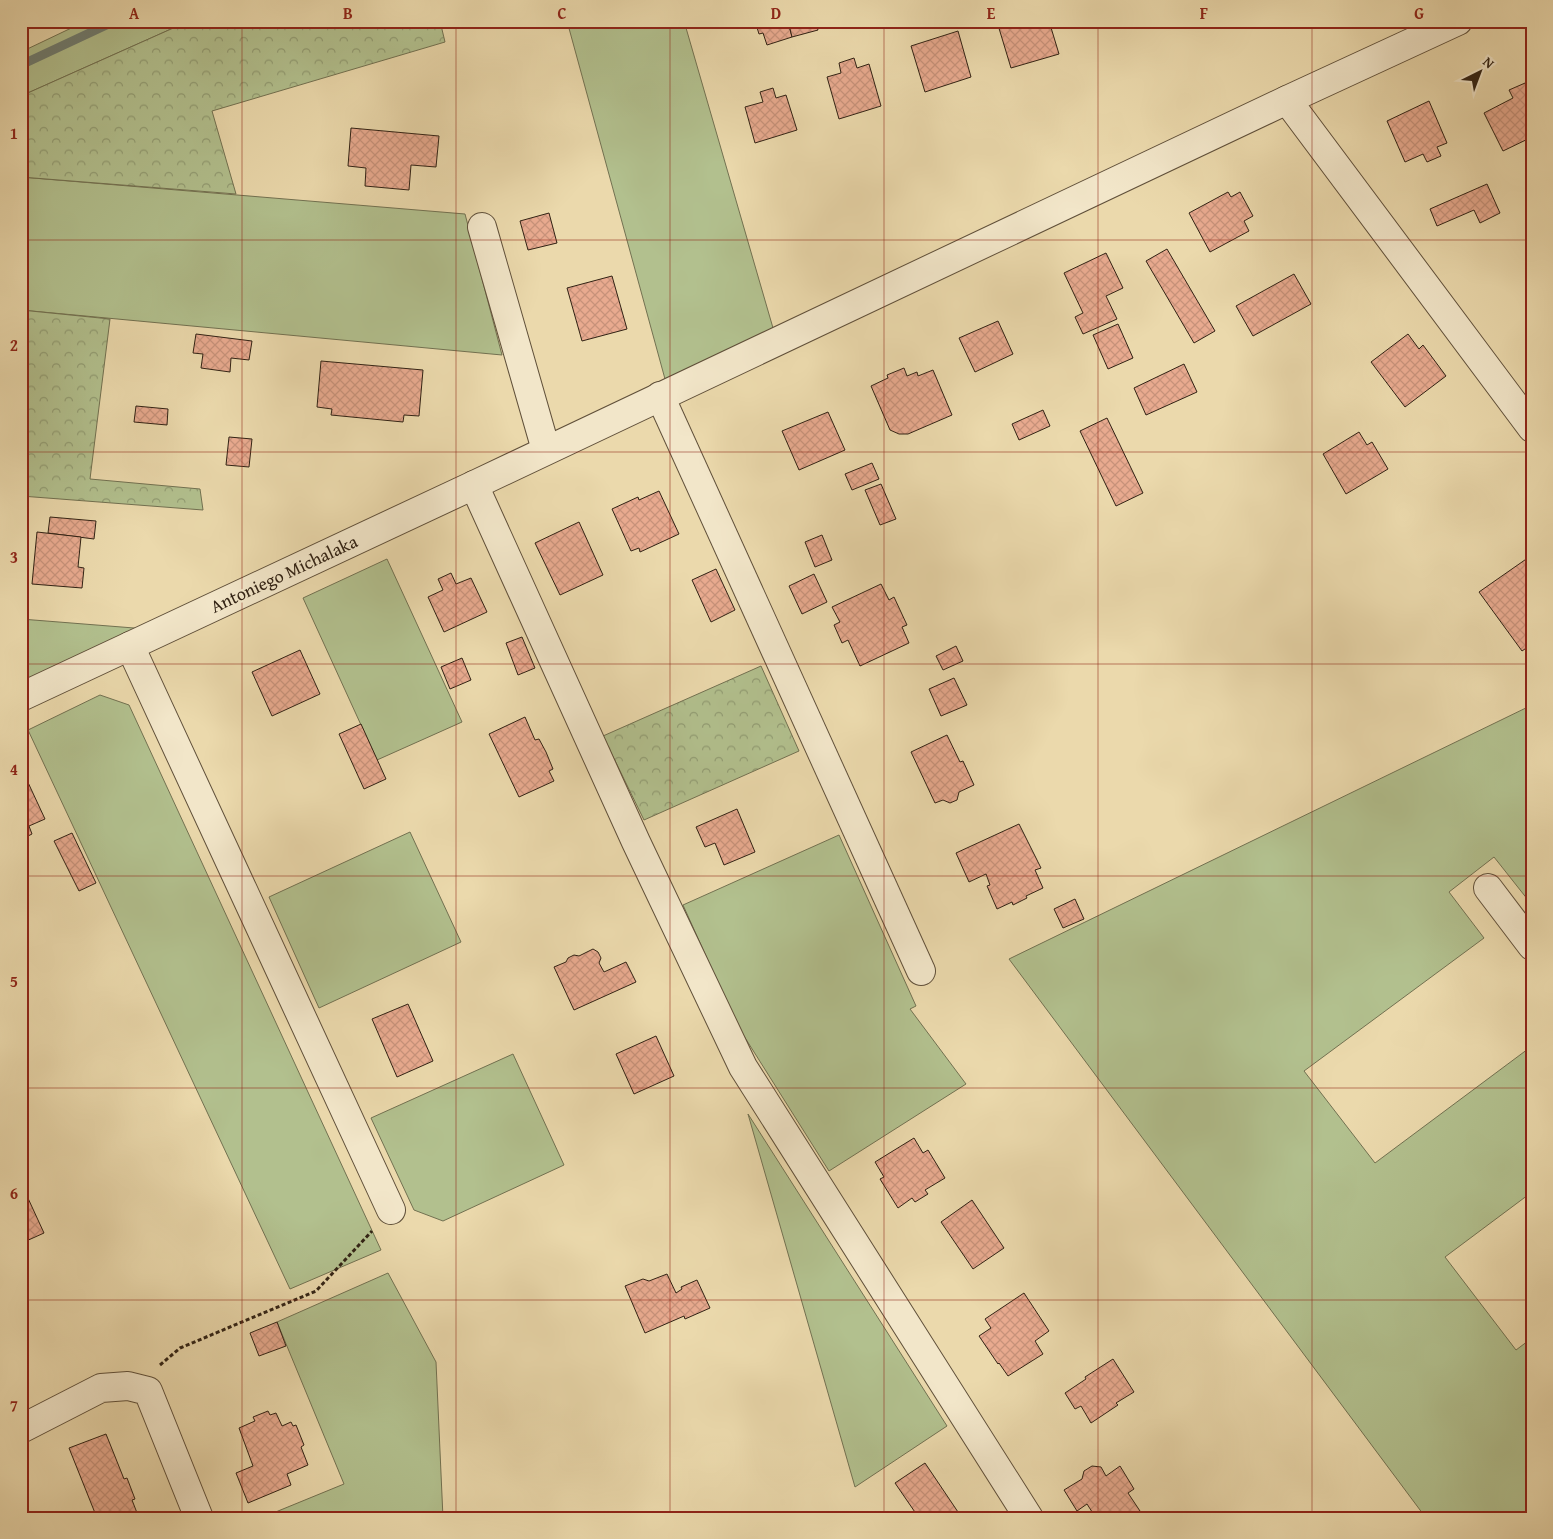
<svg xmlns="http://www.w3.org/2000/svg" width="1553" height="1539" viewBox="0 0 1553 1539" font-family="'Gentium Book Plus',serif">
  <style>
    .green { fill: #b2c08e; stroke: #727151 }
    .forest { fill: url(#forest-crowns); stroke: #727151 }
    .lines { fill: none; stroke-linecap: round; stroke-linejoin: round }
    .stream { stroke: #6f7d72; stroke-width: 9 }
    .building { fill: url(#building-cross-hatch); stroke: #312214 }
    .minor-casing { stroke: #60503a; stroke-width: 30 }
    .path { stroke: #312214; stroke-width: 3; stroke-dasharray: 4 2.5; stroke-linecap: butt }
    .minor { stroke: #f2e6c9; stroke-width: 28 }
    .grid { fill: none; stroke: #8f2418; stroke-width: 1; stroke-opacity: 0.55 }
    .labels { text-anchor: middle; stroke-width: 4.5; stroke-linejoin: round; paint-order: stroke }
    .street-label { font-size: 18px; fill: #312214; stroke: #f2e6c9 }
    .neatline { fill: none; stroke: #8f2418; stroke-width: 2 }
    .grid-label { font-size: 16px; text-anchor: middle; font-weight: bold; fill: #8f2418 }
  </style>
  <defs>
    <pattern id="forest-crowns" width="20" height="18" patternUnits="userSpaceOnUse" patternTransform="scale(1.25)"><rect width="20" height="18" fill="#b2c08e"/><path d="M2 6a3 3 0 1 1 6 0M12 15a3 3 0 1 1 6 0" fill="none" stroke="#919c73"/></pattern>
    <pattern id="building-cross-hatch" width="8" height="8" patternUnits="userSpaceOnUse" patternTransform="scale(1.25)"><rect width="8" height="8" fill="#e8aa8f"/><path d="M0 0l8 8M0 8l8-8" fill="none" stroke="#c7927a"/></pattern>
  </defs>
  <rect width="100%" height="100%" fill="#ebd9ac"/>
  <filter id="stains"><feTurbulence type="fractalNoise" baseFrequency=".004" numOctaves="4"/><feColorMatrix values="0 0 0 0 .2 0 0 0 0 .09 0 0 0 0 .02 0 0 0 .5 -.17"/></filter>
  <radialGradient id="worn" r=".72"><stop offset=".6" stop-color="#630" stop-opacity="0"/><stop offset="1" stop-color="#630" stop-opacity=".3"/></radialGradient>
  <g class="green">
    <polygon points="86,21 189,21 21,96 21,52"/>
    <polygon points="567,21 684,21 773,328 665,379"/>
    <polygon points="21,177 465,214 502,355 21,310"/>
    <polygon points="387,559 462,722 377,760 303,598"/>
    <polygon points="21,619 134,628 140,629 21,684"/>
    <polygon points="100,695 129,705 381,1250 290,1289 28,730"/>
    <polygon points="1532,705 1532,905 1494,857 1449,892 1484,938 1304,1071 1375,1163 1532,1046 1532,1192 1445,1257 1516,1350 1532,1338 1532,1518 1426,1518 1009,959"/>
    <polygon points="410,832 461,942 319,1008 269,897"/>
    <polygon points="839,835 916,1006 910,1009 966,1084 829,1171 737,1025 683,905"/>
    <polygon points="513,1054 564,1165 443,1221 414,1210 371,1118"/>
    <polygon points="748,1114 947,1426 855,1487"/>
    <polygon points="388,1273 436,1362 443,1518 261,1518 344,1484 277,1322"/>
  </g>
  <g class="forest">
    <polygon points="189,21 440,21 445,42 212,111 236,194 21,177 21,96"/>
    <polygon points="21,310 110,319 90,479 200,489 203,510 21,496"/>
    <polygon points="761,666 799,751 644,820 603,736"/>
  </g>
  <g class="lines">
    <polyline class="stream" points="21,65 115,21"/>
  </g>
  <g class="building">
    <polygon points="755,21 788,21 792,37 767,45 763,33 759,34"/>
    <polygon points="788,21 815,21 818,30 792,37"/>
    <polygon points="1010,21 1049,21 1059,54 1011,68 998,25"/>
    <polygon points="958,31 971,77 925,92 911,46"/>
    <polygon points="854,58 857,68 869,64 881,106 839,119 827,77 841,73 839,63"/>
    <polygon points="1532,80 1532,137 1503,151 1484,113 1513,98 1509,90"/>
    <polygon points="773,88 776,98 786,95 797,130 755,143 745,107 763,102 760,92"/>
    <polygon points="1429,101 1447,143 1437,147 1441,156 1427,162 1423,154 1405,162 1387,121"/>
    <polygon points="351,128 439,136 436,167 411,165 409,190 365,186 366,168 348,166"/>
    <polygon points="1487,184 1500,213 1480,223 1474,210 1437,226 1430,209"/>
    <polygon points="1228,192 1231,197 1240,192 1253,216 1244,221 1249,231 1210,252 1189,213"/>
    <polygon points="549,213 557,243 528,250 520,221"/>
    <polygon points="1167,249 1215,331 1194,343 1146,261"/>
    <polygon points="1106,253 1123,288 1106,296 1117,319 1083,334 1075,317 1083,313 1064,273"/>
    <polygon points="1294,274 1311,304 1253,336 1236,306"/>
    <polygon points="612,276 627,329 582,341 567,288"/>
    <polygon points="998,321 1013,354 975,372 959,338"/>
    <polygon points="1118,324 1133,358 1108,369 1093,335"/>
    <polygon points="196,334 252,341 249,360 231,358 230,372 201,368 203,354 193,353"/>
    <polygon points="1408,334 1419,349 1423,345 1446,376 1405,407 1371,362"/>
    <polygon points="321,361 423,370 419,416 404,415 403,422 331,415 332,409 317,407"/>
    <polygon points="1184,364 1197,392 1146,415 1134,388"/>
    <polygon points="904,368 907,376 917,372 918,376 933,370 952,415 908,434 899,434 890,430 871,386 888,378 887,375"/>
    <polygon points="136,406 168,409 167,425 134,422"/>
    <polygon points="1043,410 1050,426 1019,440 1012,424"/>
    <polygon points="828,412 845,450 799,470 782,431"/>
    <polygon points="1107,418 1143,493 1116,506 1080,431"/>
    <polygon points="1359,432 1367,445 1372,442 1388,469 1346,494 1323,454"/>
    <polygon points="229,437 252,439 249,467 226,465"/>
    <polygon points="872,463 879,479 852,490 845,474"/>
    <polygon points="881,484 896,519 880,525 865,490"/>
    <polygon points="659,491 679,534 640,552 639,548 631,551 612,509 638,497 639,500"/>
    <polygon points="50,517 96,521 94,539 48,533"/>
    <polygon points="579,522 603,575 560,595 535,543"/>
    <polygon points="37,532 81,537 78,567 84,568 82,588 32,584"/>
    <polygon points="822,535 832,560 815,567 805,542"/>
    <polygon points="1532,555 1532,644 1522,651 1479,592"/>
    <polygon points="716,569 735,610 711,622 692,580"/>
    <polygon points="451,573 456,584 471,578 487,612 444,632 428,597 443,590 438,579"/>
    <polygon points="814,574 827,602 802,614 789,586"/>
    <polygon points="881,584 889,600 894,597 907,625 902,627 909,643 860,666 848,640 842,643 834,625 840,622 832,607"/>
    <polygon points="522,637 535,668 518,675 506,643"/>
    <polygon points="956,646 963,661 943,670 936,656"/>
    <polygon points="300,650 320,694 272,716 252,672"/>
    <polygon points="462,658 471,680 450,689 441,667"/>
    <polygon points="954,678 967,705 941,716 929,689"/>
    <polygon points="525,717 535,740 539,739 546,752 553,769 549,771 554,781 519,797 489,734"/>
    <polygon points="361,724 386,779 364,789 339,734"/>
    <polygon points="947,735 960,762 963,761 974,785 959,792 957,800 950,803 943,800 935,803 911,752"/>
    <polygon points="25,776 45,819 29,826 32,834 22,839 21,778"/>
    <polygon points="737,809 755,852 724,865 715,843 705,847 696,827"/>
    <polygon points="1019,824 1041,868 1035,870 1043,888 1026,896 1027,898 1013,905 1012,902 997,909 987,886 990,885 986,874 969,882 956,853"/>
    <polygon points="72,833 96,883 79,891 54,841"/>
    <polygon points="1075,899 1084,919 1063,928 1054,909"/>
    <polygon points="593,949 598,952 601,958 599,963 604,972 626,962 636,982 574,1010 554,967 566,962 568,958 574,955 579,956"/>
    <polygon points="408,1004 433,1061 397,1077 372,1019"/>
    <polygon points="656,1036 674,1076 634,1094 616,1054"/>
    <polygon points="914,1138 923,1153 928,1150 945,1178 925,1190 928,1194 915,1202 912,1198 898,1208 880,1179 884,1177 875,1162"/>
    <polygon points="21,1183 44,1233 24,1242 21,1235"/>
    <polygon points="972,1200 1004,1248 973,1269 941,1222"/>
    <polygon points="667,1274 676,1293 682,1289 681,1287 697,1280 710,1308 685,1319 684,1316 645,1333 625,1286 643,1279 649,1281"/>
    <polygon points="1024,1293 1049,1331 1035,1341 1043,1354 1008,1376 999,1363 998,1364 979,1336 991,1328 985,1319"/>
    <polygon points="277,1322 286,1346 259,1356 250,1333"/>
    <polygon points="1113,1359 1134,1392 1116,1403 1118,1405 1091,1423 1081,1406 1075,1409 1065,1393 1086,1379 1085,1377"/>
    <polygon points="268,1411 270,1415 276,1413 282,1426 291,1422 293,1426 296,1425 304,1445 301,1447 308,1465 287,1474 291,1485 248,1503 236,1473 253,1466 239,1428 255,1421 253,1417"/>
    <polygon points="106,1434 124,1479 127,1478 135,1499 132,1500 139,1518 97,1518 69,1448"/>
    <polygon points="925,1463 958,1512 949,1518 919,1518 895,1483"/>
    <polygon points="1092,1466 1101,1467 1106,1476 1120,1466 1134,1489 1128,1493 1140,1511 1129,1518 1096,1518 1087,1504 1077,1511 1064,1490 1082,1479 1084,1471"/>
  </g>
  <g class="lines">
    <defs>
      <g id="minor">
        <polyline points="1287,100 1532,428"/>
        <polyline points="482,227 546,450"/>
        <polyline points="660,396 921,971"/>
        <polyline points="474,485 636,842 743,1067 1029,1518"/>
        <polyline points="130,646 391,1210"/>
        <polyline points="21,697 474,485 1287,100 1458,21"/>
        <polyline points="1488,888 1532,946"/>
        <polyline points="21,1429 101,1388 128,1386 148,1391 199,1518"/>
      </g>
    </defs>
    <use href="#minor" class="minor-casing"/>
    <polyline class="path" points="160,1365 180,1348 316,1291 372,1231"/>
    <use href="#minor" class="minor"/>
  </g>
  <path class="grid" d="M242,21V1518M456,21V1518M670,21V1518M884,21V1518M1098,21V1518M1312,21V1518M21,240H1532M21,452H1532M21,664H1532M21,876H1532M21,1088H1532M21,1300H1532"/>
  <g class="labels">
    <g class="street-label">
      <text transform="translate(284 574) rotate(-25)" y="6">Antoniego Michalaka</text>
    </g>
  </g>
  <rect width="1553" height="1539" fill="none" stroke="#ebd9ac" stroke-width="55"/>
  <g transform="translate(1480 72) rotate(42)" stroke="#f2e6c9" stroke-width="4" paint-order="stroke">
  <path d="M0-4L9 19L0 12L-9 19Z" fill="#312214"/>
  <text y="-8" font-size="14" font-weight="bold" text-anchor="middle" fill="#312214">N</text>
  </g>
  <rect x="28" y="28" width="1498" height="1484" class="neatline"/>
  <g class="grid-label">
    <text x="134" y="19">A</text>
    <text x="348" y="19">B</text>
    <text x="562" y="19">C</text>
    <text x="776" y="19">D</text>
    <text x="991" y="19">E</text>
    <text x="1204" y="19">F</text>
    <text x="1419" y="19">G</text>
    <text x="14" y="139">1</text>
    <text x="14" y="351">2</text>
    <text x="14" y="563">3</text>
    <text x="14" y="775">4</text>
    <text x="14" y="987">5</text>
    <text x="14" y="1199">6</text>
    <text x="14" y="1411">7</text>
  </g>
  <rect width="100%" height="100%" filter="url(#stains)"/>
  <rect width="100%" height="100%" fill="url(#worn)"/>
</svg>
